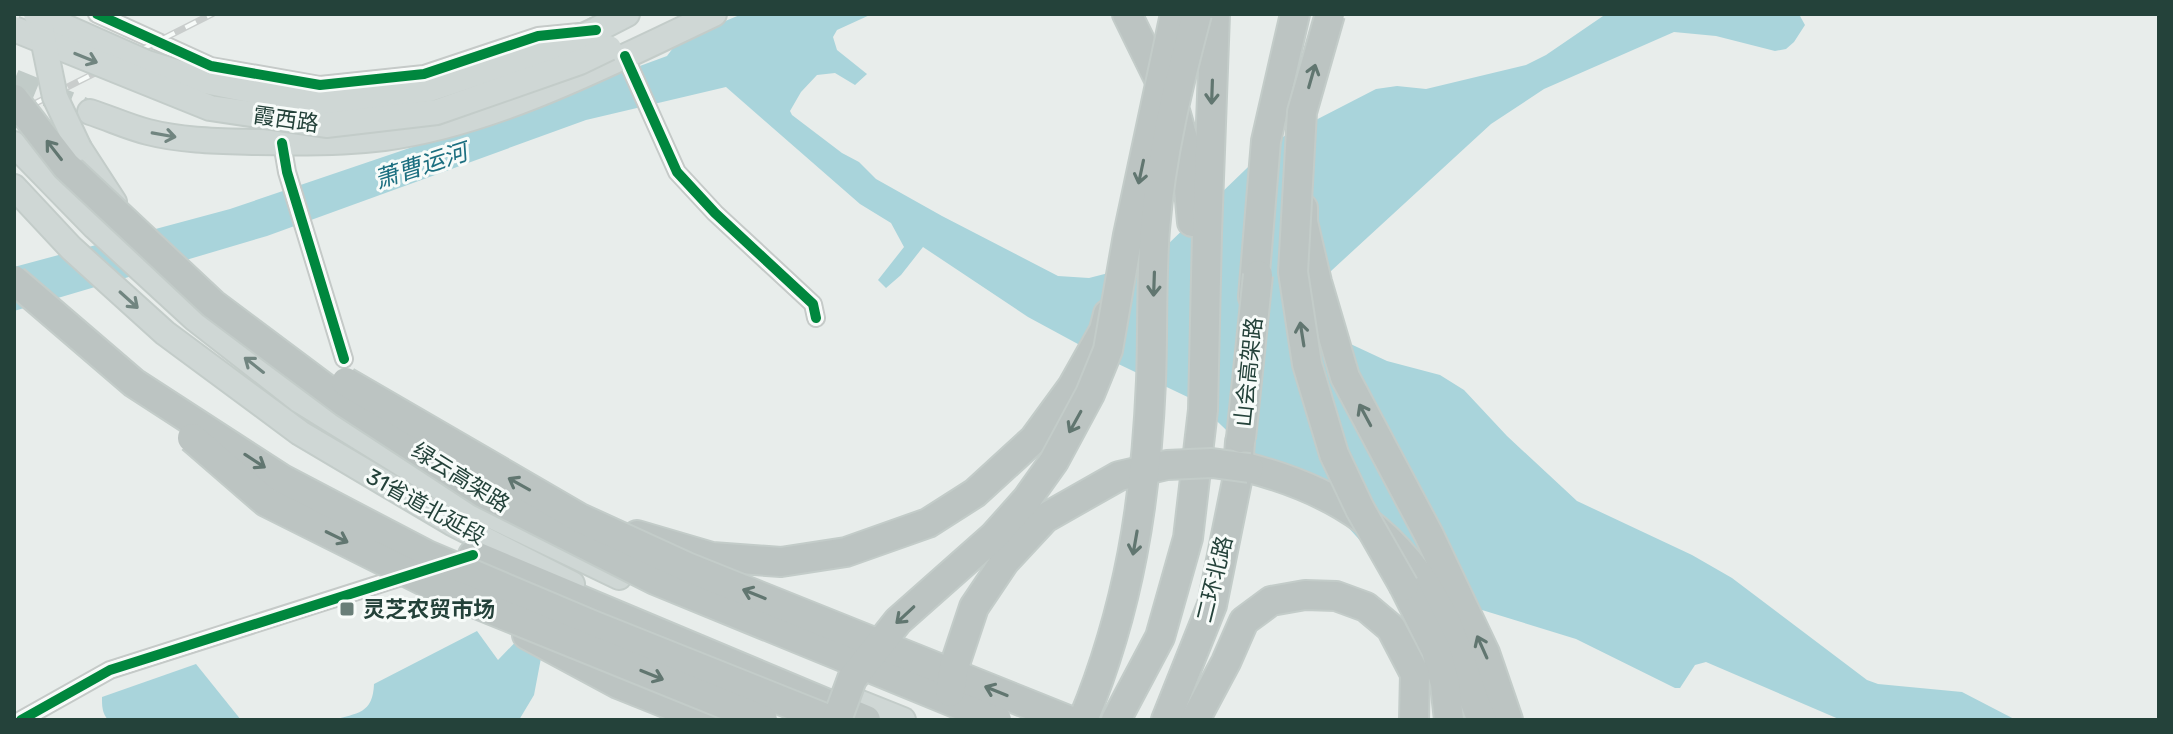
<svg xmlns="http://www.w3.org/2000/svg" width="2173" height="734" viewBox="0 0 2173 734" font-family="Rubik,'Noto Sans SC',sans-serif">
  <style>
    .water { fill: #a9d4db }
    .lines { fill: none; stroke-linecap: round; stroke-linejoin: round }
    .primary-tunnel { stroke: #c1cbc8; stroke-width: 24; stroke-dasharray: 24 12; stroke-linecap: butt }
    .street-casing { stroke: #c5cac8; stroke-width: 20 }
    .primary-casing { stroke: #c3ccc9; stroke-width: 28 }
    .highway-casing { stroke: #c3ccc9; stroke-width: 32 }
    .street { stroke: #fcfcfc; stroke-width: 16 }
    .primary { stroke: #cfd7d5; stroke-width: 24 }
    .highway { stroke: #bcc4c2; stroke-width: 28 }
    .rail-casing { stroke: #c9cdcc; stroke-width: 7 }
    .rail { stroke: #f7fbf9; stroke-width: 4; stroke-dasharray: 12; stroke-linecap: butt }
    .primary-bridge-casing { stroke: #c3ccc9; stroke-width: 28; stroke-linecap: butt }
    .highway-bridge-casing { stroke: #c3ccc9; stroke-width: 32; stroke-linecap: butt }
    .primary-bridge { stroke: #cfd7d5; stroke-width: 24 }
    .highway-bridge { stroke: #bcc4c2; stroke-width: 28 }
    .cycleway-casing { stroke: #f7fbf9; stroke-width: 15 }
    .cycleway { stroke: #00873e; stroke-width: 10 }
    .oneway { stroke: #718580 }
    .oneway2 { stroke: #617670 }
    .poi-dot { fill: #697e78; stroke: #f7fbf9; stroke-width: 3 }
    .labels { text-anchor: middle; stroke-width: 6; stroke-linejoin: round; paint-order: stroke }
    .street-label { font-size: 22px; fill: #24423a; stroke: #f7fbf9 }
    .poi-label { font-size: 22px; font-weight: bold; fill: #24423a; stroke: #f7fbf9; text-anchor: start }
    .water-label { font-size: 24px; font-style: italic; fill: #1c6f80; stroke: #f7fbf9 }
  </style>
  <rect width="100%" height="100%" fill="#e8edeb"/>
  <g class="water">
    <polygon points="742,14 872,14 837,30 833,37 837,50 867,74 855,85 835,73 817,75 801,92 790,111 792,115 842,153 859,162 876,179 942,216 1058,276 1089,278 1128,268 1165,247 1275,141 1376,89 1397,86 1426,89 1526,65 1546,55 1606,14 1794,14 1800,16 1805,25 1794,42 1786,49 1775,51 1716,36 1674,32 1544,89 1491,124 1331,271 1326,284 1342,340 1387,361 1440,375 1464,390 1507,436 1577,501 1692,555 1732,578 1867,680 1878,684 1962,692 2016,720 1841,720 1706,662 1695,665 1680,688 1675,688 1576,639 1482,610 1366,547 1326,503 1272,474 1196,401 1089,350 1028,317 923,247 901,275 886,288 878,280 904,247 891,223 860,204 726,87 586,120 267,236 14,311 14,267 230,209 501,117 667,56 673,48 673,43"/>
    <path d="M529,628L545,637L534,695L519,720H333C357,713 373,714 374,684L477,631L498,660Z"/>
    <path d="M196,664L241,720H108C102,713 102,706 102,697Z"/>
  </g>
  <g class="lines">
    <polyline class="primary-tunnel" points="14,81 90,112"/>
    <defs>
      <g id="street">
        <polyline points="97,14 211,66 320,85 424,74 538,36 579,32"/>
        <polyline points="625,56 677,172 715,213 813,304 816,318"/>
        <polyline points="282,143 287,172 344,359"/>
        <polyline points="21,720 110,670 411,574"/>
      </g>
      <g id="primary">
        <polyline points="596,30 627,14"/>
        <path d="M90,112C109,118 128,127 148,132C183,141 220,141 257,142C298,143 343,143 384,138C494,124 615,61 714,14"/>
        <polyline points="14,144 95,227 194,318 299,400 467,504 619,577"/>
        <polyline points="79,148 114,202"/>
        <polyline points="14,187 71,248 165,333 300,433 452,523 572,584"/>
        <polyline points="843,696 903,720"/>
      </g>
      <g id="highway">
        <polyline points="1127,14 1176,114 1185,146 1192,222"/>
        <polyline points="1303,208 1303,222 1317,282 1345,377 1429,535 1485,653 1508,720"/>
        <polyline points="1253,297 1266,141 1295,14"/>
        <path d="M1249,468C1337,491 1401,532 1443,616C1459,649 1467,686 1482,720"/>
        <polyline points="637,535 712,557 781,562 846,552 928,523 975,493 1034,439 1072,387 1104,330 1108,314"/>
        <polyline points="473,555 866,720"/>
        <polyline points="1404,586 1436,650 1445,684 1449,720"/>
        <polyline points="527,635 618,684 708,720"/>
        <polyline points="1116,720 1160,637 1188,538 1203,410 1207,233 1215,14"/>
        <polyline points="1166,720 1212,605 1237,481 1240,442"/>
        <polyline points="1195,720 1226,662 1244,621 1271,601 1305,595 1336,596 1366,607 1391,628 1415,674 1414,720"/>
      </g>
    </defs>
    <use href="#street" class="street-casing"/>
    <use href="#primary" class="primary-casing"/>
    <use href="#highway" class="highway-casing"/>
    <use href="#street" class="street"/>
    <use href="#primary" class="primary"/>
    <use href="#highway" class="highway"/>
    <defs>
      <polyline id="rail" points="14,114 212,14"/>
    </defs>
    <use href="#rail" class="rail-casing"/>
    <use href="#rail" class="rail"/>
    <defs>
      <g id="primary-bridge">
        <polyline points="36,14 147,63 205,81 320,104 429,89 566,44 596,30"/>
        <polyline points="14,29 210,108 326,125 437,112 580,62 609,48"/>
        <polyline points="41,29 55,97 79,148"/>
      </g>
      <g id="highway-bridge">
        <polyline points="1330,14 1302,112 1293,272 1307,364 1334,454 1360,509 1404,586"/>
        <polyline points="14,99 66,166 213,304 344,402 483,493 655,580 997,720"/>
        <polyline points="14,280 134,383 282,479 427,555 592,625 830,720"/>
        <polyline points="346,382 580,518 687,567 1068,720"/>
        <polyline points="192,438 266,502 442,590 763,720"/>
        <polyline points="1241,438 1258,275"/>
        <polyline points="950,692 954,667 974,607 1005,561 1045,518 1119,476 1167,465 1212,463 1249,468"/>
        <polyline points="837,720 852,679 898,621 994,536 1027,499 1054,461 1090,394 1108,350 1128,235 1175,14"/>
        <path d="M1083,720C1129,609 1146,501 1151,381C1153,331 1151,280 1155,229C1161,154 1178,86 1197,14"/>
      </g>
    </defs>
    <use href="#primary-bridge" class="primary-bridge-casing"/>
    <use href="#highway-bridge" class="highway-bridge-casing"/>
    <use href="#primary-bridge" class="primary-bridge"/>
    <use href="#highway-bridge" class="highway-bridge"/>
    <defs>
      <g id="cycleway">
        <polyline points="97,14 211,66 320,85 424,74 538,36 596,30"/>
        <polyline points="625,56 677,172 715,213 813,304 816,318"/>
        <polyline points="282,143 287,172 344,359"/>
        <polyline points="21,720 110,670 473,555"/>
      </g>
    </defs>
    <use href="#cycleway" class="cycleway-casing"/>
    <use href="#cycleway" class="cycleway"/>
  </g>
  <defs><path id="oneway-shaft" d="M-6 0H5M1.5-3L5.5 0L1.5 3" fill="none" stroke-width="1.6" stroke-linecap="round" stroke-linejoin="round" transform="scale(2)"/></defs>
  <g class="oneway">
    <use href="#oneway-shaft" transform="translate(86 58) rotate(22)"/>
    <use href="#oneway-shaft" transform="translate(164 135) rotate(10)"/>
    <use href="#oneway-shaft" transform="translate(129 300) rotate(42)"/>
    <use href="#oneway-shaft" transform="translate(254 365) rotate(-142)"/>
  </g>
  <g class="oneway2">
    <use href="#oneway-shaft" transform="translate(1312 76) rotate(-74)"/>
    <use href="#oneway-shaft" transform="translate(1212 92) rotate(92)"/>
    <use href="#oneway-shaft" transform="translate(54 150) rotate(-128)"/>
    <use href="#oneway-shaft" transform="translate(1141 172) rotate(102)"/>
    <use href="#oneway-shaft" transform="translate(1154 284) rotate(92)"/>
    <use href="#oneway-shaft" transform="translate(1302 334) rotate(-99)"/>
    <use href="#oneway-shaft" transform="translate(1365 415) rotate(-118)"/>
    <use href="#oneway-shaft" transform="translate(1075 422) rotate(119)"/>
    <use href="#oneway-shaft" transform="translate(255 461) rotate(33)"/>
    <use href="#oneway-shaft" transform="translate(519 484) rotate(-151)"/>
    <use href="#oneway-shaft" transform="translate(337 537) rotate(26)"/>
    <use href="#oneway-shaft" transform="translate(1135 543) rotate(100)"/>
    <use href="#oneway-shaft" transform="translate(754 594) rotate(-158)"/>
    <use href="#oneway-shaft" transform="translate(905 615) rotate(137)"/>
    <use href="#oneway-shaft" transform="translate(1482 647) rotate(-114)"/>
    <use href="#oneway-shaft" transform="translate(652 675) rotate(22)"/>
    <use href="#oneway-shaft" transform="translate(996 691) rotate(-158)"/>
  </g>
  <rect class="poi-dot" x="339" y="601" width="16" height="16" rx="4"/>
  <g class="labels">
    <g class="street-label">
      <text transform="translate(286 119) rotate(8)" y="8">霞西路</text>
      <text transform="translate(1248 372) rotate(-84)" y="8">山会高架路</text>
      <text transform="translate(461 477) rotate(32)" y="8">绿云高架路</text>
      <text transform="translate(426 506) rotate(29)" y="8">31省道北延段</text>
      <text transform="translate(1214 579) rotate(-76)" y="8">二环北路</text>
    </g>
    <g class="poi-label">
      <text x="363" y="617">灵芝农贸市场</text>
    </g>
    <g class="water-label">
      <text transform="translate(421 166) rotate(-18)" y="8">萧曹运河</text>
    </g>
  </g>
  <rect width="2173" height="734" fill="none" stroke="#24423a" stroke-width="32"/>
</svg>
